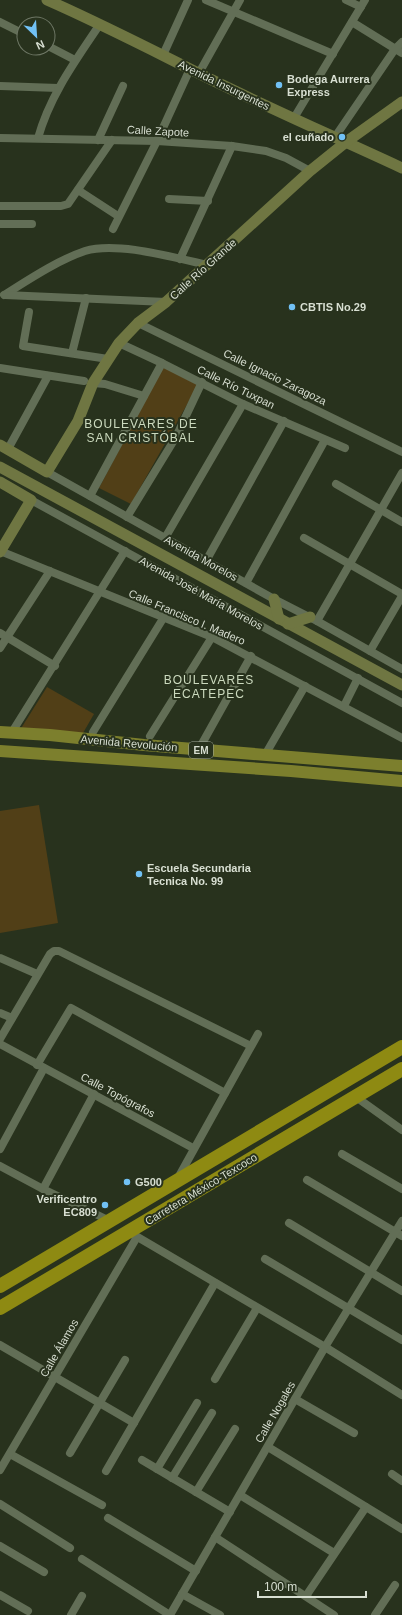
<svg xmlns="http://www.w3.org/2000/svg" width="402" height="1615" viewBox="0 0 402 1615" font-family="Arial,sans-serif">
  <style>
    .green { fill: #513f17 }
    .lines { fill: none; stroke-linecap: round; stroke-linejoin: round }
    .street { stroke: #626e56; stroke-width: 8 }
    .secondary { stroke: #6f7642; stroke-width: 11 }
    .primary { stroke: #7c7f2d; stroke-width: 12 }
    .highway { stroke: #8e8a12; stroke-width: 14 }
    .poi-dot { fill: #71c1f5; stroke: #28321d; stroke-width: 1.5 }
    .labels { text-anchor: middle; stroke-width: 4; stroke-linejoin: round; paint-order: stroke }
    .shield { fill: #28321d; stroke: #a3ab9c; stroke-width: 1 }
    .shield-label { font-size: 10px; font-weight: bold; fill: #d8dfd2 }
    .poi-label { font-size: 11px; font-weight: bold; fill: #d8dfd2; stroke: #28321d; text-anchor: start }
    .street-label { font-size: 11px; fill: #d8dfd2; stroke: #28321d }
    .neighbourhood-label { font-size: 12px; letter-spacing: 1px; fill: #ccdabe; stroke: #28321d }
  </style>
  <rect width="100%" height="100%" fill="#28321d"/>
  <g class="green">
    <polygon points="163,367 198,385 131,504 99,488"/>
    <polygon points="47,687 94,714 83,733 20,730"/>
    <polygon points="39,805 58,923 0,933 0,811"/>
  </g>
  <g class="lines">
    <g class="street">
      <polyline points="206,0 333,54"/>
      <polyline points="346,0 361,7"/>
      <polyline points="0,22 24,34"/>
      <polyline points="352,22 402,53"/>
      <polyline points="48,46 75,60"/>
      <polyline points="163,55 188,0"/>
      <polyline points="199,73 240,0"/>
      <polyline points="0,86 58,88"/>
      <polyline points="294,118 365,0"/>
      <polyline points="335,137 395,49 402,42"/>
      <polyline points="0,138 157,141 232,146 266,151 286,158 310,171"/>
      <path d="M38,138C50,95 76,60 100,24"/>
      <polyline points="98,140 123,86"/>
      <polyline points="78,190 118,216"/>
      <polyline points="169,199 208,201"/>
      <polyline points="0,206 61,206 68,204 112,140"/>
      <polyline points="0,224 32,224"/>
      <polyline points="113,229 157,141 190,69"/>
      <polyline points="180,259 232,146"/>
      <path d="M4,295C28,280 58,260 85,251C117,241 175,258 208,265"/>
      <polyline points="5,295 166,302"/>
      <polyline points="29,312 23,346 108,359"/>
      <polyline points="138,323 402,452"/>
      <polyline points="119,343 162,363 243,404 345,448"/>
      <polyline points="72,353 86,298"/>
      <polyline points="0,368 84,381"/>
      <polyline points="93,383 105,384 144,396"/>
      <polyline points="8,449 48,376"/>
      <polyline points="47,472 274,599 317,621 402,669"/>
      <polyline points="336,484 402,522"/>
      <polyline points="90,496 162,363"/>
      <polyline points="31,500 402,703"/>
      <polyline points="127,517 176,437 202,382"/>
      <polyline points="165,538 243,404"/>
      <polyline points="304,538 402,594"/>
      <polyline points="0,551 212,637 402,738"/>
      <polyline points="206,561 284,421"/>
      <polyline points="246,583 325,440"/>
      <polyline points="317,621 402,473"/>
      <polyline points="0,633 55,666"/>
      <polyline points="0,648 50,571"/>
      <polyline points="370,651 402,596"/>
      <polyline points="344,706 358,678"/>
      <polyline points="12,732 125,551"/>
      <polyline points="93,732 164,617"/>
      <polyline points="150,736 212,637"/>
      <polyline points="199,749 251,656"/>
      <polyline points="265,755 305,686"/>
      <polyline points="0,958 37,974"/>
      <polyline points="0,1013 12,1018"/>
      <polyline points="0,1039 50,954 54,951 59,951 251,1046"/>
      <polyline points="0,1044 193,1148"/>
      <polyline points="37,1065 71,1008 225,1093"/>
      <polyline points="356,1097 402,1130"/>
      <polyline points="0,1149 44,1068"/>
      <polyline points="342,1154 402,1189"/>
      <polyline points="0,1166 43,1189 108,1220"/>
      <polyline points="178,1178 258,1034"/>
      <polyline points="307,1180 402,1236"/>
      <polyline points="43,1189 94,1094"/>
      <polyline points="289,1223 402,1291"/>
      <polyline points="129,1232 325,1347 402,1395"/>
      <polyline points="265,1259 402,1340"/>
      <polyline points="0,1345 134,1423"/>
      <polyline points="215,1379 257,1308"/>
      <polyline points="295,1399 354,1433"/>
      <polyline points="268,1447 402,1529"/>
      <polyline points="70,1453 125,1360"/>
      <polyline points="10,1454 102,1505"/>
      <polyline points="142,1460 230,1512"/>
      <polyline points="157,1469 197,1403"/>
      <polyline points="0,1470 137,1237"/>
      <polyline points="106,1471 215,1283"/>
      <polyline points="392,1474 402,1481"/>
      <polyline points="172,1478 212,1413"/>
      <polyline points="196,1492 235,1429"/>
      <polyline points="240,1495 334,1553"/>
      <polyline points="0,1504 70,1548"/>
      <polyline points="108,1518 196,1571"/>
      <polyline points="215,1537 334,1615"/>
      <polyline points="0,1546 44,1572"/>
      <polyline points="82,1559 170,1615"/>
      <polyline points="182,1594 220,1615"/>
      <polyline points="0,1595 28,1611"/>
      <polyline points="306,1596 366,1507"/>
      <polyline points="71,1615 82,1596"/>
      <polyline points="170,1615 325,1347 402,1221"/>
      <polyline points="375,1615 395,1585"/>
    </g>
    <g class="secondary">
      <path d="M47,0C95,21 142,45 190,69C259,104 331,135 402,168"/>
      <polyline points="0,445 47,472 78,421 93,383 119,343 138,323 166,302 310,171 346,142 402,102"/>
      <polyline points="0,467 402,685"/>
      <polyline points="0,482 31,500 0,552"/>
      <polyline points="274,599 279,619"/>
      <polyline points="288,624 310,617"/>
    </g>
    <g class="primary">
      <polyline points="0,732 50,735 144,745 402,766"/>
      <polyline points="0,751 291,771 402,781"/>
    </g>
    <g class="highway">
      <polyline points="0,1286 402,1047"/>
      <polyline points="0,1308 402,1069"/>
    </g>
  </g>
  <g class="poi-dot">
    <circle cx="279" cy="85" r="4"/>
    <circle cx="342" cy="137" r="4"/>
    <circle cx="292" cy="307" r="4"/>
    <circle cx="139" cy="874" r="4"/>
    <circle cx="127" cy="1182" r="4"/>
    <circle cx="105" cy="1205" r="4"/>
  </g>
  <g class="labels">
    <rect class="shield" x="189" y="742" width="24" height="16" rx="3"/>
    <g class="shield-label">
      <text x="201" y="754">EM</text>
    </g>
    <g class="poi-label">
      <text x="287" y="83">Bodega Aurrera<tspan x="287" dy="13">Express</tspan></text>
      <text x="334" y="141" text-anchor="end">el cuñado</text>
      <text x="300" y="311">CBTIS No.29</text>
      <text x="147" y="872">Escuela Secundaria<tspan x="147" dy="13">Tecnica No. 99</tspan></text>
      <text x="135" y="1186">G500</text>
      <text x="97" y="1203" text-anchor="end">Verificentro<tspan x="97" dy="13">EC809</tspan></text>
    </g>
    <g class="street-label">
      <text transform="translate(224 85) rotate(26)" y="4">Avenida Insurgentes</text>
      <text transform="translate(158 131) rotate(3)" y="4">Calle Zapote</text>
      <text transform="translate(203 269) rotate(-42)" y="4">Calle Río Grande</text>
      <text transform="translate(275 377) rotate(26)" y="4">Calle Ignacio Zaragoza</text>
      <text transform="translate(236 387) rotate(26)" y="4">Calle Río Tuxpan</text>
      <text transform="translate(201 558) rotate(29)" y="4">Avenida Morelos</text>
      <text transform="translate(201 593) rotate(29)" y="4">Avenida José María Morelos</text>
      <text transform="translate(187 617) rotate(23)" y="4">Calle Francisco I. Madero</text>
      <text transform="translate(129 743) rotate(5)" y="4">Avenida Revolución</text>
      <text transform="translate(118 1095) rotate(28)" y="4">Calle Topógrafos</text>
      <text transform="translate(201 1189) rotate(-31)" y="4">Carretera México-Texcoco</text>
      <text transform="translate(59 1348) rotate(-60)" y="4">Calle Álamos</text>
      <text transform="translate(275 1412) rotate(-60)" y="4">Calle Nogales</text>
    </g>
    <g class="neighbourhood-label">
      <text x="141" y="428">BOULEVARES DE<tspan x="141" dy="14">SAN CRISTÓBAL</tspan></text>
      <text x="209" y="684">BOULEVARES<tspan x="209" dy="14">ECATEPEC</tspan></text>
    </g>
  </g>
  <g transform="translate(36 36) rotate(155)"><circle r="19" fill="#28321d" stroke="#6e7765"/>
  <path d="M0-3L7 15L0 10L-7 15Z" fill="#71c1f5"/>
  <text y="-6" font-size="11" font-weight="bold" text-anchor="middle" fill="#d8dfd2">N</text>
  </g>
  <path d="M258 1591v6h108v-6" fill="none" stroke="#d8dfd2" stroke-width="2"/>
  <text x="264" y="1591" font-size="12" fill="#d8dfd2" stroke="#28321d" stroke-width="3" paint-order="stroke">100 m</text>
</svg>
